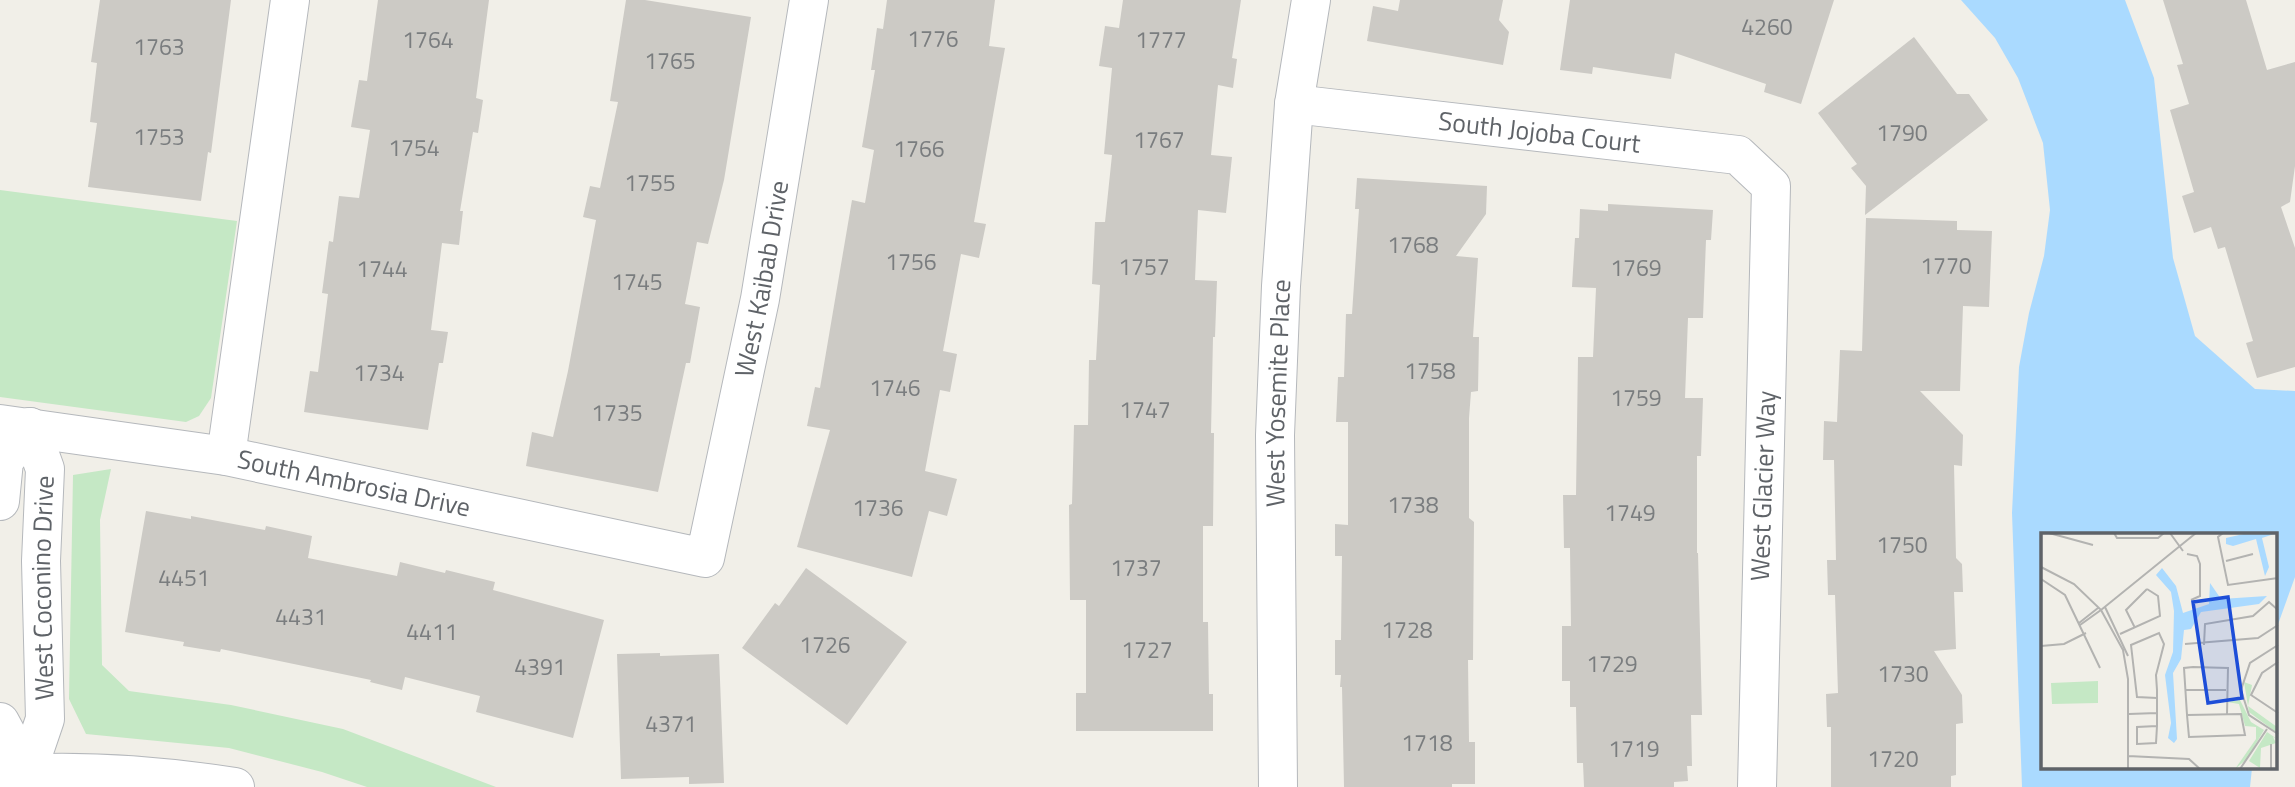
<svg xmlns="http://www.w3.org/2000/svg" width="2295" height="787" viewBox="0 0 2295 787" font-family="'Titillium Web',sans-serif">
  <style>
    .green { fill: #c5e8c5 }
    .water { fill: #aadaff }
    .building { fill: #cccac5 }
    .lines { fill: none; stroke-linecap: round; stroke-linejoin: round }
    .minor-casing { stroke: #b5b8bc; stroke-width: 40 }
    .minor { stroke: #fff; stroke-width: 38 }
    .labels { text-anchor: middle; stroke-width: 5; stroke-linejoin: round; paint-order: stroke }
    .number-label { font-size: 23px; fill: #7a7d7f }
    .street-label { font-size: 26px; fill: #5f6368; stroke: #fff }
    .inset-road { fill: none; stroke: #b3b3b1; stroke-width: 2 }
    .view { fill: #1d4ed8; fill-opacity: 0.15; stroke: #1d4ed8; stroke-width: 3.5 }
    .inset-edge { fill: none; stroke: #5f6368; stroke-width: 3.5 }
  </style>
  <rect width="100%" height="100%" fill="#f1efe8"/>
  <g class="green">
    <polygon points="0,190 237,221 211,398 199,416 186,422 0,397"/>
    <polygon points="111,469 100,520 102,665 129,691 231,705 343,729 496,787 367,787 322,772 229,748 86,734 69,699 73,475"/>
  </g>
  <polygon class="water" points="1961,0 2125,0 2154,78 2173,258 2195,336 2255,389 2295,391 2295,577 2276,630 2276,535 2043,535 2043,768 2252,768 2250,787 2022,787 2012,513 2019,367 2029,313 2044,256 2050,210 2043,143 2018,78 1995,38"/>
  <g class="building">
    <polygon points="100,0 231,0 211,153 208,152 201,201 88,187 97,123 90,122 97,63 91,62"/>
    <polygon points="378,0 489,0 476,98 483,100 478,133 473,132 460,211 463,211 459,245 442,243 431,330 448,332 443,363 439,363 428,430 304,412 310,371 318,372 328,294 322,293 329,241 333,242 339,196 359,198 370,130 351,127 359,80 367,81"/>
    <polygon points="626,0 645,0 751,17 724,180 708,244 697,242 685,304 700,307 690,363 686,363 658,492 526,466 532,432 553,437 568,371 596,220 583,217 590,186 600,188 618,102 610,101"/>
    <polygon points="887,0 995,0 989,46 1005,48 974,222 986,224 979,258 961,254 943,351 957,354 950,392 940,390 925,471 957,479 947,516 929,511 912,577 797,547 830,430 807,426 815,387 820,388 852,200 865,203 874,150 862,147 875,70 871,70 877,28 883,29"/>
    <polygon points="1123,0 1241,0 1232,58 1237,59 1233,88 1218,85 1211,155 1232,157 1226,213 1198,210 1195,280 1217,281 1215,337 1213,337 1211,433 1214,433 1213,526 1203,526 1203,622 1208,622 1209,694 1213,694 1213,731 1076,731 1076,693 1086,693 1086,600 1070,600 1069,505 1072,504 1074,425 1088,425 1089,360 1096,360 1100,285 1092,284 1095,222 1105,222 1112,155 1104,154 1112,68 1099,66 1105,26 1119,28"/>
    <polygon points="1400,0 1503,0 1499,20 1509,32 1503,65 1367,41 1373,6 1398,11"/>
    <polygon points="1570,0 1834,0 1801,104 1764,92 1766,84 1675,53 1671,79 1593,67 1592,74 1560,70"/>
    <polygon points="2163,0 2246,0 2267,70 2295,62 2295,166 2290,202 2281,207 2295,248 2295,367 2257,378 2246,343 2253,341 2225,247 2218,249 2211,227 2194,233 2182,196 2194,192 2170,110 2189,104 2177,65 2183,64"/>
    <polygon points="1914,37 1957,94 1969,94 1988,120 1865,215 1866,186 1851,168 1857,164 1818,113"/>
    <polygon points="1357,178 1487,186 1486,214 1456,256 1478,258 1473,337 1479,337 1478,391 1471,392 1469,418 1469,518 1474,522 1473,660 1468,660 1469,742 1475,742 1475,784 1452,784 1452,787 1344,787 1342,687 1340,687 1341,675 1335,675 1335,640 1341,640 1342,556 1335,556 1335,524 1348,525 1348,422 1336,422 1338,377 1344,377 1346,314 1352,314 1359,209 1355,209"/>
    <polygon points="1608,204 1713,210 1711,240 1706,240 1703,318 1688,318 1685,398 1703,398 1701,456 1697,456 1697,553 1698,553 1702,715 1691,715 1692,766 1687,766 1688,781 1674,782 1674,787 1584,787 1583,763 1577,763 1576,707 1570,707 1570,681 1562,681 1562,626 1571,626 1570,548 1564,548 1563,495 1576,495 1578,357 1593,357 1596,288 1572,287 1575,238 1579,238 1580,209 1608,211"/>
    <polygon points="1866,218 1957,221 1957,230 1992,231 1989,307 1963,306 1960,391 1920,391 1963,435 1962,466 1954,465 1956,558 1962,564 1963,592 1954,592 1956,649 1934,651 1962,695 1963,723 1956,724 1956,775 1951,776 1951,787 1831,787 1831,727 1827,727 1826,694 1838,693 1835,595 1828,595 1827,560 1836,560 1834,460 1823,460 1824,421 1837,422 1840,350 1862,351"/>
    <polygon points="146,511 191,519 191,516 265,530 266,526 312,536 308,558 397,576 400,562 445,573 446,570 495,582 493,590 604,620 573,738 476,712 480,696 405,677 402,690 370,682 371,680 221,649 220,652 183,646 184,642 125,632"/>
    <polygon points="806,568 907,642 847,725 742,648 775,603 779,606"/>
    <polygon points="660,653 660,656 719,654 724,783 689,784 689,777 621,779 617,654"/>
  </g>
  <g class="lines">
    <defs>
      <g id="minor">
        <path id="s1" d="M1294,104L1738,155L1771,186L1757,787"/>
        <path id="s2" d="M0,424L226,456L705,558L760,299L809,0"/>
        <polyline points="226,456 290,0"/>
        <polyline points="0,501 4,461 30,427"/>
        <polyline points="0,722 27,772"/>
        <path id="s3" d="M27,772L45,719L41,561L45,469L30,427"/>
        <path d="M0,775C78,769 157,775 235,787"/>
        <path id="s4" d="M1278,787L1275,435L1281,286L1294,104L1311,0"/>
      </g>
    </defs>
    <use href="#minor" class="minor-casing"/>
    <use href="#minor" class="minor"/>
  </g>
  <g class="labels">
    <g class="number-label">
      <text x="1767" y="35">4260</text>
      <text x="933" y="47">1776</text>
      <text x="428" y="48">1764</text>
      <text x="1161" y="48">1777</text>
      <text x="159" y="55">1763</text>
      <text x="670" y="69">1765</text>
      <text x="1902" y="141">1790</text>
      <text x="159" y="145">1753</text>
      <text x="1159" y="148">1767</text>
      <text x="414" y="156">1754</text>
      <text x="919" y="157">1766</text>
      <text x="650" y="191">1755</text>
      <text x="1413" y="253">1768</text>
      <text x="911" y="270">1756</text>
      <text x="1946" y="274">1770</text>
      <text x="1144" y="275">1757</text>
      <text x="1636" y="276">1769</text>
      <text x="382" y="277">1744</text>
      <text x="637" y="290">1745</text>
      <text x="1430" y="379">1758</text>
      <text x="379" y="381">1734</text>
      <text x="895" y="396">1746</text>
      <text x="1636" y="406">1759</text>
      <text x="1145" y="418">1747</text>
      <text x="617" y="421">1735</text>
      <text x="1413" y="513">1738</text>
      <text x="878" y="516">1736</text>
      <text x="1630" y="521">1749</text>
      <text x="1902" y="553">1750</text>
      <text x="1136" y="576">1737</text>
      <text x="184" y="586">4451</text>
      <text x="301" y="625">4431</text>
      <text x="1407" y="638">1728</text>
      <text x="432" y="640">4411</text>
      <text x="825" y="653">1726</text>
      <text x="1147" y="658">1727</text>
      <text x="1612" y="672">1729</text>
      <text x="540" y="675">4391</text>
      <text x="1903" y="682">1730</text>
      <text x="671" y="732">4371</text>
      <text x="1427" y="751">1718</text>
      <text x="1634" y="757">1719</text>
      <text x="1893" y="767">1720</text>
    </g>
    <g class="street-label">
      <text dy="9" stroke="none"><textPath href="#s1" startOffset="247">South Jojoba Court</textPath></text>
      <text dy="9" stroke="none"><textPath href="#s2" startOffset="1003">West Kaibab Drive</textPath></text>
      <text dy="9" stroke="none"><textPath href="#s4" startOffset="394">West Yosemite Place</textPath></text>
      <text dy="9" stroke="none"><textPath href="#s2" startOffset="359">South Ambrosia Drive</textPath></text>
      <text transform="translate(1763 486) rotate(-88)" y="9">West Glacier Way</text>
      <text dy="9" stroke="none"><textPath href="#s3" startOffset="187">West Coconino Drive</textPath></text>
    </g>
  </g>
  <g transform="translate(2041 533)">
    <rect width="236" height="236" fill="#f1efe8"/>
    <path d="M57,148V170L11,171L10,150ZM203,149L211,152L207,173L236,194V200L208,179ZM199,167L210,189L223,197L206,226L194,236L215,206V194L204,193L198,171L186,169ZM226,199L236,206L232,204L235,210L220,215L219,235L208,228Z" fill="#c5e8c5"/>
    <path d="M207,0H236L221,5L228,34L224,43L215,6L192,13L185,11V5ZM121,35L135,53L142,80L168,71L169,50L180,66L226,63L218,71L160,79L150,96L143,97L140,126L132,140L136,206L133,210L127,205L130,190L124,142L132,119L133,78L130,59L115,42Z" fill="#aadaff"/>
    <path class="inset-road" d="M8,0L52,12M73,0L76,5H117L123,0M129,0L142,18M182,0L177,4L187,52L237,45M146,21L156,23L159,31V63L150,67M185,28L212,21M0,34L33,51L60,77L155,0M0,46L24,62L59,135M64,74L87,123M38,90L57,75M39,92L60,77L82,117L87,146V236M94,95L85,77L106,56M79,101L119,83L117,63L106,56M144,111L217,105L237,92M163,112L164,91L212,83L228,69L237,77M237,112L209,130L200,157L208,182L237,201M0,113L23,111L45,100M237,129L221,140L210,162L237,180M144,157H185M88,181L116,180M146,182L200,181L204,202L148,204L146,182L143,135L152,134L187,135L186,181M116,193L96,194V211L115,210L116,193V157L115,142L123,111L118,100L90,112L96,164L116,165M87,223L148,226L159,236M199,236L226,196M230,236V211"/>
    <path class="view" d="M187,64L201,165L167,170L152,69Z"/>
    <rect width="236" height="236" class="inset-edge"/>
  </g>
</svg>
